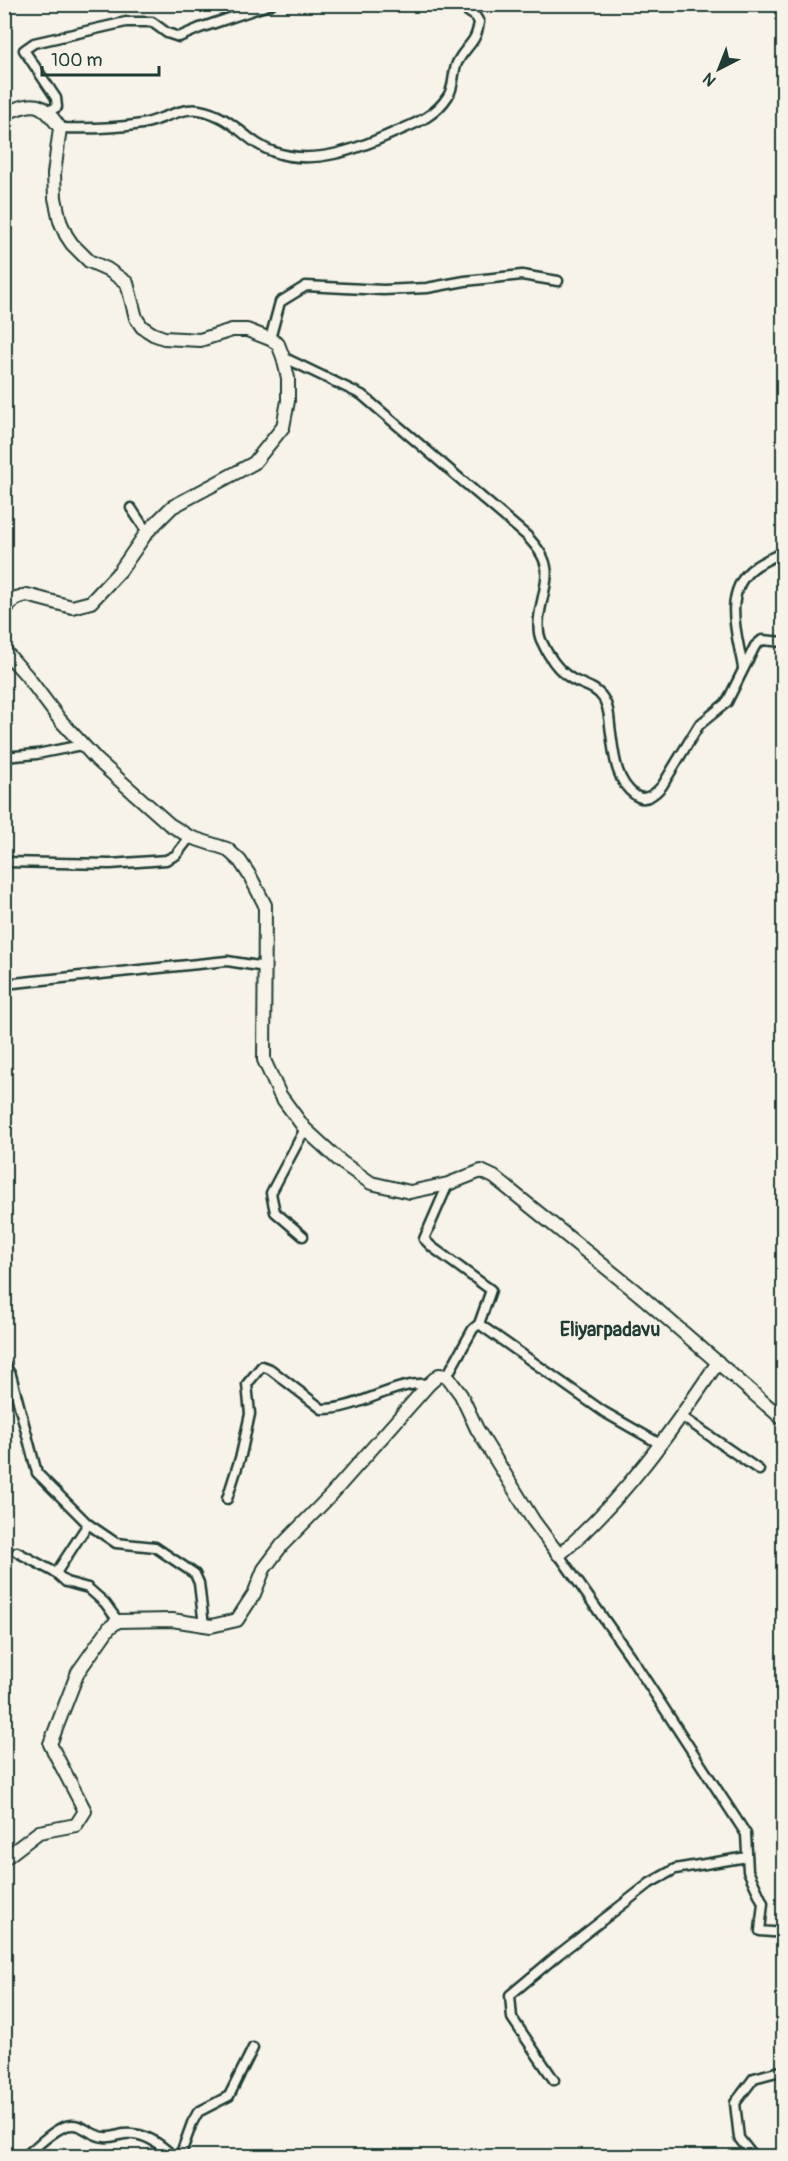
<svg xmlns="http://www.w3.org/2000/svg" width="788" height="2161" viewBox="0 0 788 2161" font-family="Pangolin,sans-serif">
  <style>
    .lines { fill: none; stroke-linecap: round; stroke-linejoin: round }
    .minor-casing { stroke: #1f3d34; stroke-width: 13 }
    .secondary-casing { stroke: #1f3d34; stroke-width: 16 }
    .minor { stroke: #f7f3e8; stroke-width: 8 }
    .secondary { stroke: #f7f3e8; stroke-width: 12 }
    .labels { text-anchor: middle; stroke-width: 5; stroke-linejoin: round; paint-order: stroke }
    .quarter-label { font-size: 20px; font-weight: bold; fill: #1f3d34; stroke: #f7f3e8 }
  </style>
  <rect width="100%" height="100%" fill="#f7f3e8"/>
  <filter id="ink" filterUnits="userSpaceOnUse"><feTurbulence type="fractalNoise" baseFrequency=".0167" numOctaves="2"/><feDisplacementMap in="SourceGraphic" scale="12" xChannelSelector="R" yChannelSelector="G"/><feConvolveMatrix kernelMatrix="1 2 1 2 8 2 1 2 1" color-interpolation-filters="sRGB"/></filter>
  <g filter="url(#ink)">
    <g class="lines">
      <defs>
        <g id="minor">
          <polyline points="48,111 57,107 56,98 24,50 34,43 126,22 152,22 167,33 179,37 200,28 271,4"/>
          <path d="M60,128C87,129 115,128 142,124C160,121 180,107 199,110C234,116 246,143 274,152C314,166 357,149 393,133C414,124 435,117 448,96C455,86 452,71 458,61C468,43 476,44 479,22L476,17L457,4"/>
          <polyline points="270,339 280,302 306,286 383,290 427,288 465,281 522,275 558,281"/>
          <path d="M283,357L362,395L527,536C535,545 544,555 546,567C550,587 532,618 541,640C547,654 558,671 572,679C582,685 596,687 603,698C610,708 609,721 611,733C614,755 616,782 635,795C645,803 655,794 662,786L699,725L727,702L755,646L762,640L784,642"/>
          <polyline points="131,508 147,532"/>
          <path d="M743,668C738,637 722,595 751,570C760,562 773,557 784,552"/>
          <polyline points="4,757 37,754 82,745"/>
          <polyline points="4,862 110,864 166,860 176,855 190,837"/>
          <polyline points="4,984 227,961 265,967"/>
          <polyline points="303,1236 275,1212 271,1193 305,1129"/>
          <polyline points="479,1324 604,1412 660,1444"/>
          <polyline points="4,1364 11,1375 37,1473 88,1524 116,1543 155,1547 195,1574 199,1583 204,1626"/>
          <polyline points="447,1376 473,1329 479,1324 491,1290 432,1247 424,1239 448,1184"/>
          <polyline points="681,1416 759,1470"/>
          <path d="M227,1499L241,1455L250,1414L247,1384L262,1366L270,1369L322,1409C358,1410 393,1381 429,1384"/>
          <polyline points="17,1552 56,1573 66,1582 88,1588 105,1603 118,1621"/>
          <polyline points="559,1555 630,1656 746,1834 748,1871 763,1903 760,1931 784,1933"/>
          <polyline points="56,1573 88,1524"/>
          <polyline points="554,2080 512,2018 510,1995 559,1954 650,1883 675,1869 747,1857"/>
          <path d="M25,2156C37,2147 51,2131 66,2126C83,2121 90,2137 105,2137C111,2138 118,2135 124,2134C144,2132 159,2143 173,2156"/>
          <polyline points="180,2156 192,2123 198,2112 229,2096 253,2048"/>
          <polyline points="753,2156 739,2138 735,2103 754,2078 784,2070"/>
        </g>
        <g id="secondary">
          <path d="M4,114C35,100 41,101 60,128L54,174L55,198L60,221L66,235L72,244L89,261L107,269L127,283L136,318L142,327L153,334L164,338L200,340L232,330H247L270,339L278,344L283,357L288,378V401L283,427L254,463L172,507L147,532L120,571L91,602L72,607L27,595L16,598L4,610"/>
          <polyline points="4,650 27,676 60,720 97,760 169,824 190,837 227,849 240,861 250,876 265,905 264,1060 280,1095 305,1129 341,1162 371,1183 410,1192 448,1184 481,1171 494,1177 640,1295 784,1420"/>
          <path d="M4,1859L39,1832L76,1825L85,1811L50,1744L78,1672L109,1628L118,1621L172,1620L211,1626L237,1620L254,1594L264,1569L282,1545L331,1495L429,1384L439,1375L447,1376L461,1395L477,1429L533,1520L559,1555C623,1500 672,1431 718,1362"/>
        </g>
      </defs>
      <use href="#minor" class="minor-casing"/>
      <use href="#secondary" class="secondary-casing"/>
      <use href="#minor" class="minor"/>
      <use href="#secondary" class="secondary"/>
    </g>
  </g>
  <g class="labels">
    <g class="quarter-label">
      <text x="610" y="1336">Eliyarpadavu</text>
    </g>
  </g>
  <rect width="788" height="2161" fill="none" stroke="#f7f3e8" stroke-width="24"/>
  <rect x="12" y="12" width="764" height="2137" fill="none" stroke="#1f3d34" stroke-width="2" filter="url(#ink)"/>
  <g transform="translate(719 69) rotate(222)" stroke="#f7f3e8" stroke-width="4.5" paint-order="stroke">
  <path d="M0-4.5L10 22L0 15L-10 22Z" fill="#1f3d34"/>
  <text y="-9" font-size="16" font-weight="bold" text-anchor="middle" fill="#1f3d34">N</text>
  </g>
  <path d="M42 66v9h117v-9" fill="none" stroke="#1f3d34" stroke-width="3"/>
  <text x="51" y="66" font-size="18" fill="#1f3d34" stroke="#f7f3e8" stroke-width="4.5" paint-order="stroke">100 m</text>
</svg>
